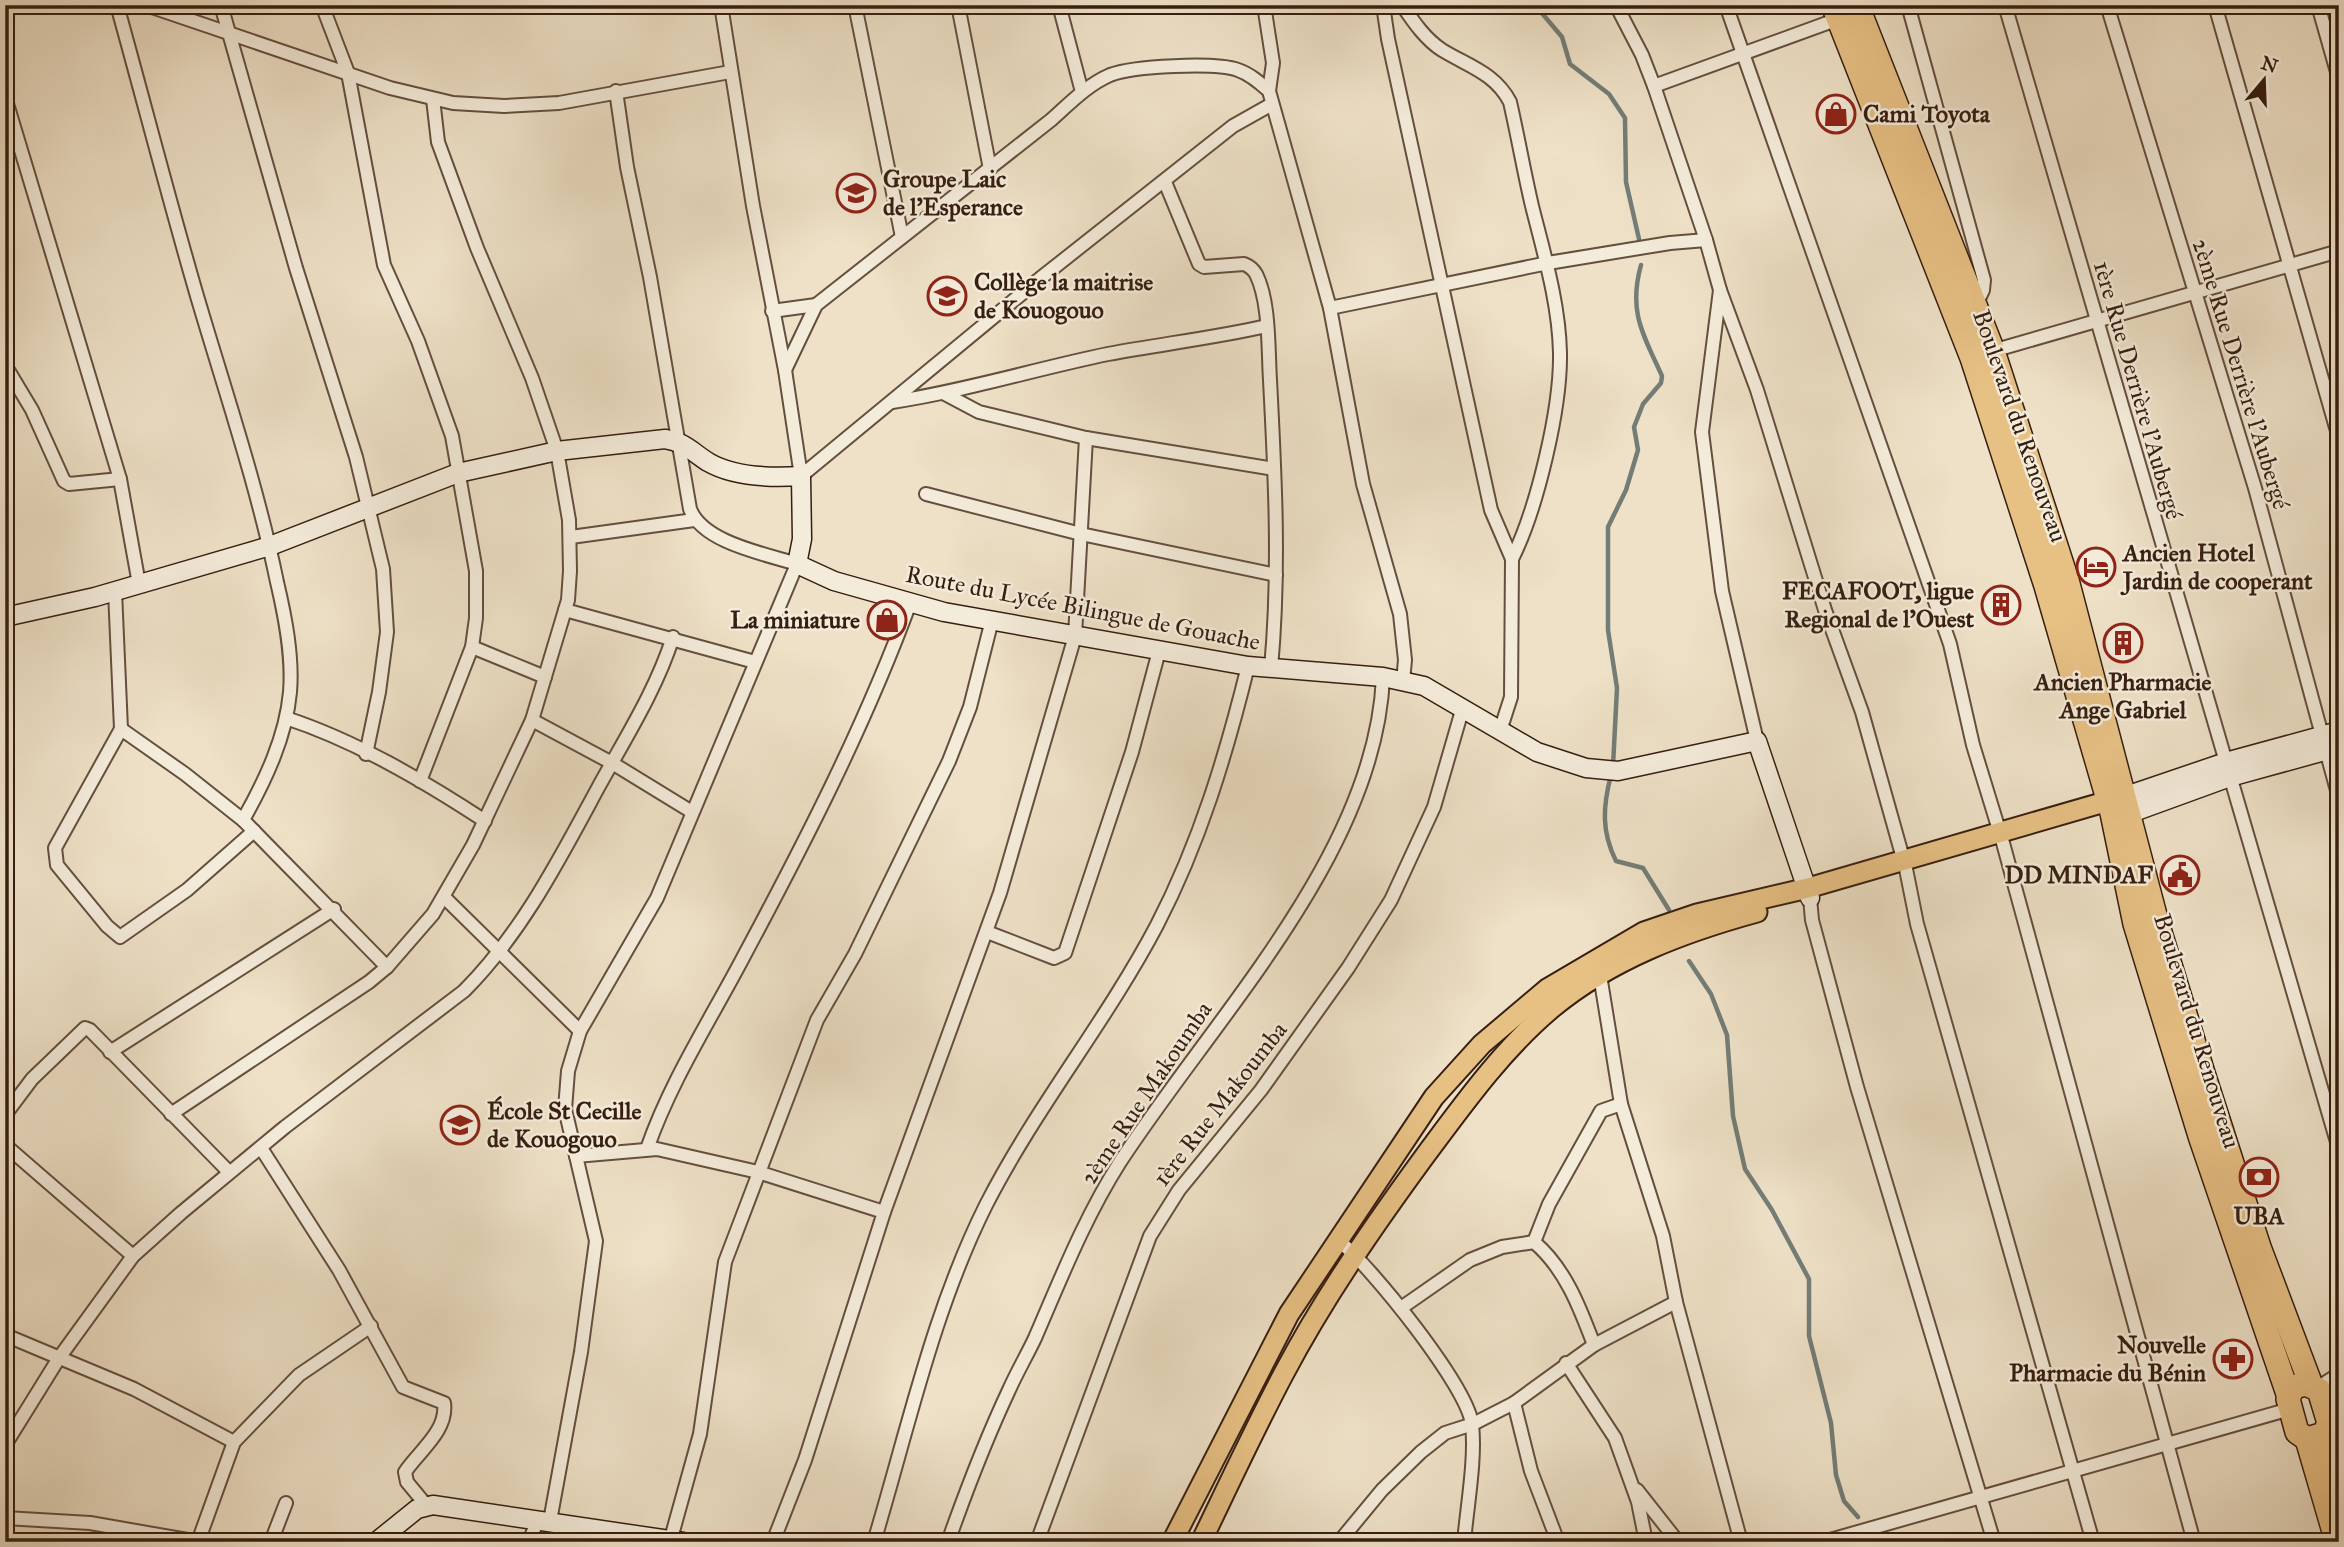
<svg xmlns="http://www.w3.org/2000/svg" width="2344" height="1547" viewBox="0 0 2344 1547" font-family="'IM FELL Great Primer',serif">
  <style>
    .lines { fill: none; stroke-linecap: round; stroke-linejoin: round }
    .stream { stroke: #737d77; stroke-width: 4.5 }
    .street-casing { stroke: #644f3e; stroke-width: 16 }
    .secondary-casing { stroke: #361e10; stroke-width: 21 }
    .primary-casing { stroke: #361e10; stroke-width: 23 }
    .highway-casing { stroke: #361e10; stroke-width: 26 }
    .street { stroke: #f4ecdb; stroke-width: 12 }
    .secondary { stroke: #f4ecdb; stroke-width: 18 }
    .primary { stroke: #e7c084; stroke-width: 19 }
    .highway { stroke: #e7c084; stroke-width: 23 }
    .labels { text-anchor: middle; stroke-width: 5; stroke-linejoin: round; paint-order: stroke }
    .poi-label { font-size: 24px; font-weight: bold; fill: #361e10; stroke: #f4ecdb; text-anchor: start }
    .street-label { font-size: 24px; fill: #361e10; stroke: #f4ecdb }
  </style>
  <rect width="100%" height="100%" fill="#eee1c7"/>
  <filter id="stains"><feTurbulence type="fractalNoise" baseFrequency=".00286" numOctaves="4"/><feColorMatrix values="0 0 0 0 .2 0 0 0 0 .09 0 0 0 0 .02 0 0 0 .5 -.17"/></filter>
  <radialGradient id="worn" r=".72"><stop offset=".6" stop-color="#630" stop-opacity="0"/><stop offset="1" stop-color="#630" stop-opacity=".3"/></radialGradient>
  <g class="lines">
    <g class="stream">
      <polyline points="1535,5 1562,37 1570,64 1609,94 1625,118 1626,182 1639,239"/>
      <path d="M1613,766L1617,688L1608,630V527L1626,490L1638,450L1634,427L1643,404L1661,383L1662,376C1643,334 1628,312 1641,265"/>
      <path d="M1611,775C1603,806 1601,831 1616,861L1643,868L1669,910"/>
      <polyline points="1689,961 1711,994 1727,1035 1733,1116 1745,1169 1772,1210 1809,1279 1809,1336 1831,1423 1836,1475 1844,1501 1858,1517"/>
      <polyline points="1864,1539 1865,1542"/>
    </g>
    <defs>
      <g id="street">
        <path d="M117,5C144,102 169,200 197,296C225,391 257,485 277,582C285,616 293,656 290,692C286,737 265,781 243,820"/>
        <polyline points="146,5 390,88 453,103 504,106 559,103 730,72"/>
        <polyline points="221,5 296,268 356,457 383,569 387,632 379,692 366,754"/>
        <polyline points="322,5 348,73 384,265 418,341 452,436 476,571 476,618 472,647 420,781"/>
        <polyline points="721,5 753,206 785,370 801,476 1042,277 1233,126 1272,104"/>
        <polyline points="855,5 902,237"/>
        <polyline points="958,5 990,169"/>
        <polyline points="1059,5 1082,92"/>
        <polyline points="1264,5 1273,63 1269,91"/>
        <polyline points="1383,5 1388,39 1491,510 1512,559 1511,697 1500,731"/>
        <path d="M1402,5C1413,21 1425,39 1442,50C1468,66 1495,73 1510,102C1518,137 1524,172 1532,206C1544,254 1559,303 1560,353C1561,408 1537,509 1512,559"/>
        <polyline points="1616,5 1642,55 1654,86 1706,240 1720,290 1702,432 1722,591 1757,741"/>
        <polyline points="1726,5 1950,644 1973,745 2003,843 2194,1542"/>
        <polyline points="1908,5 1984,280 1983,290 1976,305"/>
        <polyline points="2005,5 2339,1149"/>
        <polyline points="2107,5 2255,488 2339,798"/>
        <polyline points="2215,5 2339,438"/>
        <polyline points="2318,5 2339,79"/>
        <polyline points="1654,86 1841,18"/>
        <polyline points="5,97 120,479 139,584"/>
        <path d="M1165,182L1199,264L1204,267L1244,264C1249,266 1253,269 1256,274C1270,302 1268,349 1270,380C1275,475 1280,572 1271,668"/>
        <polyline points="1720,290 1757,390 1825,610 1862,712 1906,869 1917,924 2093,1542"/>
        <polyline points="1330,308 1548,263 1670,243 1706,240"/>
        <polyline points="772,311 816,305"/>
        <polyline points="1989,352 2339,251"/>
        <polyline points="5,365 32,410 64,481 69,484 120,479"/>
        <path d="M785,370L816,305L1051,120C1069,104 1087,85 1110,75C1133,66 1215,62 1238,70C1250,74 1260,83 1269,91L1330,308L1363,484L1400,614L1405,660L1403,681"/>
        <polyline points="945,394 979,412 1086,438 1274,469"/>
        <path d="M892,402C965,391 1035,369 1108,354C1161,344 1214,338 1267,326"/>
        <polyline points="926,494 1081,534 1276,575"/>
        <polyline points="571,537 694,520"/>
        <polyline points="115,591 121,729 55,848 57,865 107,926 120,937 187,890 254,831"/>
        <polyline points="565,610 755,662"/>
        <polyline points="472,647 545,677"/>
        <path d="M286,718C356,741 424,781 485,821"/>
        <polyline points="532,720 612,763 692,812"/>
        <polyline points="121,729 185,774 243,820 387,967"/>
        <polyline points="445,898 580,1031"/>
        <polyline points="1810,898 1812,920 1857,1087 1994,1542"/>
        <polyline points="987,932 1054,958 1065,953 1132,752 1159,651"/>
        <polyline points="1599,969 1621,1104 1663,1236 1676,1302 1741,1542"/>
        <polyline points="110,1052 334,909"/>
        <polyline points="171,1114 369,982 387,967 433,914 473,845 532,720 568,600 570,571 569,520 557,451 532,378 477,248 438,142 433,99"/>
        <polyline points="5,1115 32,1079 85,1028 90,1030 229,1172"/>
        <polyline points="5,1145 133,1256"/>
        <path d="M261,1148L339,1270L403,1387L444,1403C448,1431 418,1452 405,1472L407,1482L426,1505"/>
        <path d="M647,1149C671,1080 711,1019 745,954C806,840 865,725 910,603"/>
        <polyline points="576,1156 657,1149 758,1172 884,1212"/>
        <path d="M1339,1241C1370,1265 1469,1388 1472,1425C1476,1458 1467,1507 1464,1542"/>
        <polyline points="1534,1242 1549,1204 1601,1111 1621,1104"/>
        <path d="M1534,1242C1565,1268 1580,1308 1594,1345"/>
        <polyline points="1401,1308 1470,1260 1502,1247 1534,1242"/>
        <polyline points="5,1335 134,1389 234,1442"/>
        <polyline points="1566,1363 1615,1438 1638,1502 1646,1542"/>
        <polyline points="2317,1388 2339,1374"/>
        <polyline points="1514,1403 1531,1471 1558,1542"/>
        <path d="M5,1445L59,1358L133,1256L181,1213L285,1127L464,991C522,933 560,858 599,786C626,737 656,690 673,637"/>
        <polyline points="1637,1490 1678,1542"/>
        <polyline points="5,1518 90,1523 199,1542"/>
        <path d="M550,1521L581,1352L596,1241L565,1109L568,1071L580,1031L657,898L797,564C766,554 703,543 690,509L650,277L627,167L616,91"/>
        <polyline points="198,1542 234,1442 299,1375 371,1326"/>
        <polyline points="271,1542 286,1503"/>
        <polyline points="529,1542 538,1519"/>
        <polyline points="670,1542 700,1434 725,1262 817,1020 855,954 949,761 970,707 992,620"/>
        <polyline points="773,1542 805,1460 884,1212 1000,893 1075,636 1086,438"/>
        <path d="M874,1542C908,1429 933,1311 986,1205C1036,1107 1106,1022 1157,925C1200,842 1226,755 1248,666"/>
        <path d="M948,1542C966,1491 986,1439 1009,1390C1017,1372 1027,1355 1035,1338C1061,1278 1085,1217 1120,1162C1213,1019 1376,853 1383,677"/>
        <polyline points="1037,1542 1150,1236 1179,1190 1261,1090 1348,968 1391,900 1434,807 1463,707"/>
        <polyline points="1339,1542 1382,1490 1421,1452 1445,1433 1473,1424 1514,1403 1594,1345 1676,1302"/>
        <polyline points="1823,1542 2290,1409"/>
      </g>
      <g id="secondary">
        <path d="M5,617L95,597L270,546L458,473L557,451L665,439C685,442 692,452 708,462C734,477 772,478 801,476L802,539L797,564L834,581L944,612L1248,666L1383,677L1424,686L1537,752L1586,768L1618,771L1757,741L1810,898"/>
        <polyline points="2126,796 2226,762 2339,731"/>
        <polyline points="2131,813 2230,777 2339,747"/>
        <polyline points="376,1542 417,1509 433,1505 683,1542"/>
      </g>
      <g id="primary">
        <polyline points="1172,1542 1289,1314 1434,1097 1482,1044 1547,989 1644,932 1697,914 1808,888 2122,797"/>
        <path d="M1201,1542C1228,1486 1254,1430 1283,1375C1324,1297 1375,1224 1427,1153C1465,1102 1503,1049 1552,1008C1611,959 1684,932 1757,912"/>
      </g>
      <g id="highway">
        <polyline points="1833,5 1972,358 2046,586 2112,813 2135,924 2200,1136 2288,1394"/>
        <polyline points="1857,5 1993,351 2067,580 2156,919 2203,1073 2259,1247 2311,1385"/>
        <polygon points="2306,1384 2319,1390 2329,1423 2324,1434 2307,1439 2297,1432 2288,1399 2293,1387"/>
        <polyline points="2327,1432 2339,1475"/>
        <polyline points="2307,1439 2337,1542"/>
      </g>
    </defs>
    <use href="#street" class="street-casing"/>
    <use href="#secondary" class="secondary-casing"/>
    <use href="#primary" class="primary-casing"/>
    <use href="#highway" class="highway-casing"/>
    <use href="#street" class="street"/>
    <use href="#secondary" class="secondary"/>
    <use href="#primary" class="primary"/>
    <use href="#highway" class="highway"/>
  </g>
  <defs>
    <symbol id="shop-ring" viewBox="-11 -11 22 22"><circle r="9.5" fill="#f4ecdb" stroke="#8f2418" stroke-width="1.5"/><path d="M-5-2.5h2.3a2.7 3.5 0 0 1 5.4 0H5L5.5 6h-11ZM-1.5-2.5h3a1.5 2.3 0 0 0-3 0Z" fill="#8f2418"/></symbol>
    <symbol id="school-ring" viewBox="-11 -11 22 22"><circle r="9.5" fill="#f4ecdb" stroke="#8f2418" stroke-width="1.5"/><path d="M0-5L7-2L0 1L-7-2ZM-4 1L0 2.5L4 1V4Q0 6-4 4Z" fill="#8f2418"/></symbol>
    <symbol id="hotel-ring" viewBox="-11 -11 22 22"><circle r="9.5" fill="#f4ecdb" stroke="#8f2418" stroke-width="1.5"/><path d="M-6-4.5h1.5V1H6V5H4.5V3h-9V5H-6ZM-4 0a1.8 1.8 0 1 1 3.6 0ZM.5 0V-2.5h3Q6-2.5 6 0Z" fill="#8f2418"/></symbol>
    <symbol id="building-ring" viewBox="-11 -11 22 22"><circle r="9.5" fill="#f4ecdb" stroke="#8f2418" stroke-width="1.5"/><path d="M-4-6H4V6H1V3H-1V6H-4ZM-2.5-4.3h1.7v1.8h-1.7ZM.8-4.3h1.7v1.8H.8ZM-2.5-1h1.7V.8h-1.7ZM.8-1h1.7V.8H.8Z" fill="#8f2418"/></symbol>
    <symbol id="civic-ring" viewBox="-11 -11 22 22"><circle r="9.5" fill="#f4ecdb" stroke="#8f2418" stroke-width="1.5"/><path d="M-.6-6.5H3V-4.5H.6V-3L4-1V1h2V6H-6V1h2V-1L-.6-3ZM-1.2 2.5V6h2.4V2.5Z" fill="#8f2418"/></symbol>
    <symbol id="bank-ring" viewBox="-11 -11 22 22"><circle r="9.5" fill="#f4ecdb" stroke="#8f2418" stroke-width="1.5"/><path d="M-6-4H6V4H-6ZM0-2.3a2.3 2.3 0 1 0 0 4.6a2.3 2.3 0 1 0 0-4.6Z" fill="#8f2418"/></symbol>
    <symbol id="pharmacy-ring" viewBox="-11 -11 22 22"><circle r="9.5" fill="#f4ecdb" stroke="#8f2418" stroke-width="1.5"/><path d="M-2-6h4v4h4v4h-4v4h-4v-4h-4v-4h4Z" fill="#8f2418"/></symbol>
  </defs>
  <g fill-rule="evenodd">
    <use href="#shop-ring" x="1814" y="92" width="44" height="44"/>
    <use href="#school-ring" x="834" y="171" width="44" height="44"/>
    <use href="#school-ring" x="925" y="274" width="44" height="44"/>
    <use href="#hotel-ring" x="2074" y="545" width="44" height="44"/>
    <use href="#building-ring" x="1979" y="583" width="44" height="44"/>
    <use href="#shop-ring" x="865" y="598" width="44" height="44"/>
    <use href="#building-ring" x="2101" y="621" width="44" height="44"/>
    <use href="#civic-ring" x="2158" y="853" width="44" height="44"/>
    <use href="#school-ring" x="438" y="1103" width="44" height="44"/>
    <use href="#bank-ring" x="2237" y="1155" width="44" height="44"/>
    <use href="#pharmacy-ring" x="2211" y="1337" width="44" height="44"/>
  </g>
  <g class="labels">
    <g class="poi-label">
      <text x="1863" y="122">Cami Toyota</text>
      <text x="883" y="187">Groupe Laic<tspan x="883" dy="28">de l'Esperance</tspan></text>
      <text x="974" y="290">Collège la maitrise<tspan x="974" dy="28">de Kouogouo</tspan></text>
      <text x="2123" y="561">Ancien Hotel<tspan x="2123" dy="28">Jardin de cooperant</tspan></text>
      <text x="1974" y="599" text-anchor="end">FECAFOOT, ligue<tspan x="1974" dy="28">Regional de l'Ouest</tspan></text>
      <text x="860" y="628" text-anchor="end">La miniature</text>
      <text x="2123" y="690" text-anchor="middle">Ancien Pharmacie<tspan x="2123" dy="28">Ange Gabriel</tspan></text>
      <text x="2153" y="883" text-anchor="end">DD MINDAF</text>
      <text x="487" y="1119">École St Cecille<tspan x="487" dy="28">de Kouogouo</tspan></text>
      <text x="2259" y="1224" text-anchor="middle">UBA</text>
      <text x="2206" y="1353" text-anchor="end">Nouvelle<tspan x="2206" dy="28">Pharmacie du Bénin</tspan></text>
    </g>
    <g class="street-label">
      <text transform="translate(2241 374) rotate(73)" y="8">2ème Rue Derrière l'Aubergé</text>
      <text transform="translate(2138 390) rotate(74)" y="8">1ère Rue Derrière l'Aubergé</text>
      <text transform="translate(2020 426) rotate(71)" y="8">Boulevard du Renouveau</text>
      <text transform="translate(1083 608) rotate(11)" y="8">Route du Lycée Bilingue de Gouache</text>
      <text transform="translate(2197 1031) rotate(73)" y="8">Boulevard du Renouveau</text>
      <text transform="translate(1146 1093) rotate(-56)" y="8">2ème Rue Makoumba</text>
      <text transform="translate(1220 1104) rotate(-52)" y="8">1ère Rue Makoumba</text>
    </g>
  </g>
  <rect width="2344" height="1547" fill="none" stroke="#eee1c7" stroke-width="28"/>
  <rect x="7" y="7" width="2330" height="1533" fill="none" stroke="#361e10" stroke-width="3.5"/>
  <rect x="14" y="14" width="2316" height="1519" fill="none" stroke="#361e10" stroke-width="2"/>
  <g transform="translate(2264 80) rotate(19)" stroke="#f4ecdb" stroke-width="5" paint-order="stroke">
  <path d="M0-5L12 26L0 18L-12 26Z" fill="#361e10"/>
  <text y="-10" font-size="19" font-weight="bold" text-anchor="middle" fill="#361e10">N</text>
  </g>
  <rect width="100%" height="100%" filter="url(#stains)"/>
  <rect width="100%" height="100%" fill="url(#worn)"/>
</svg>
